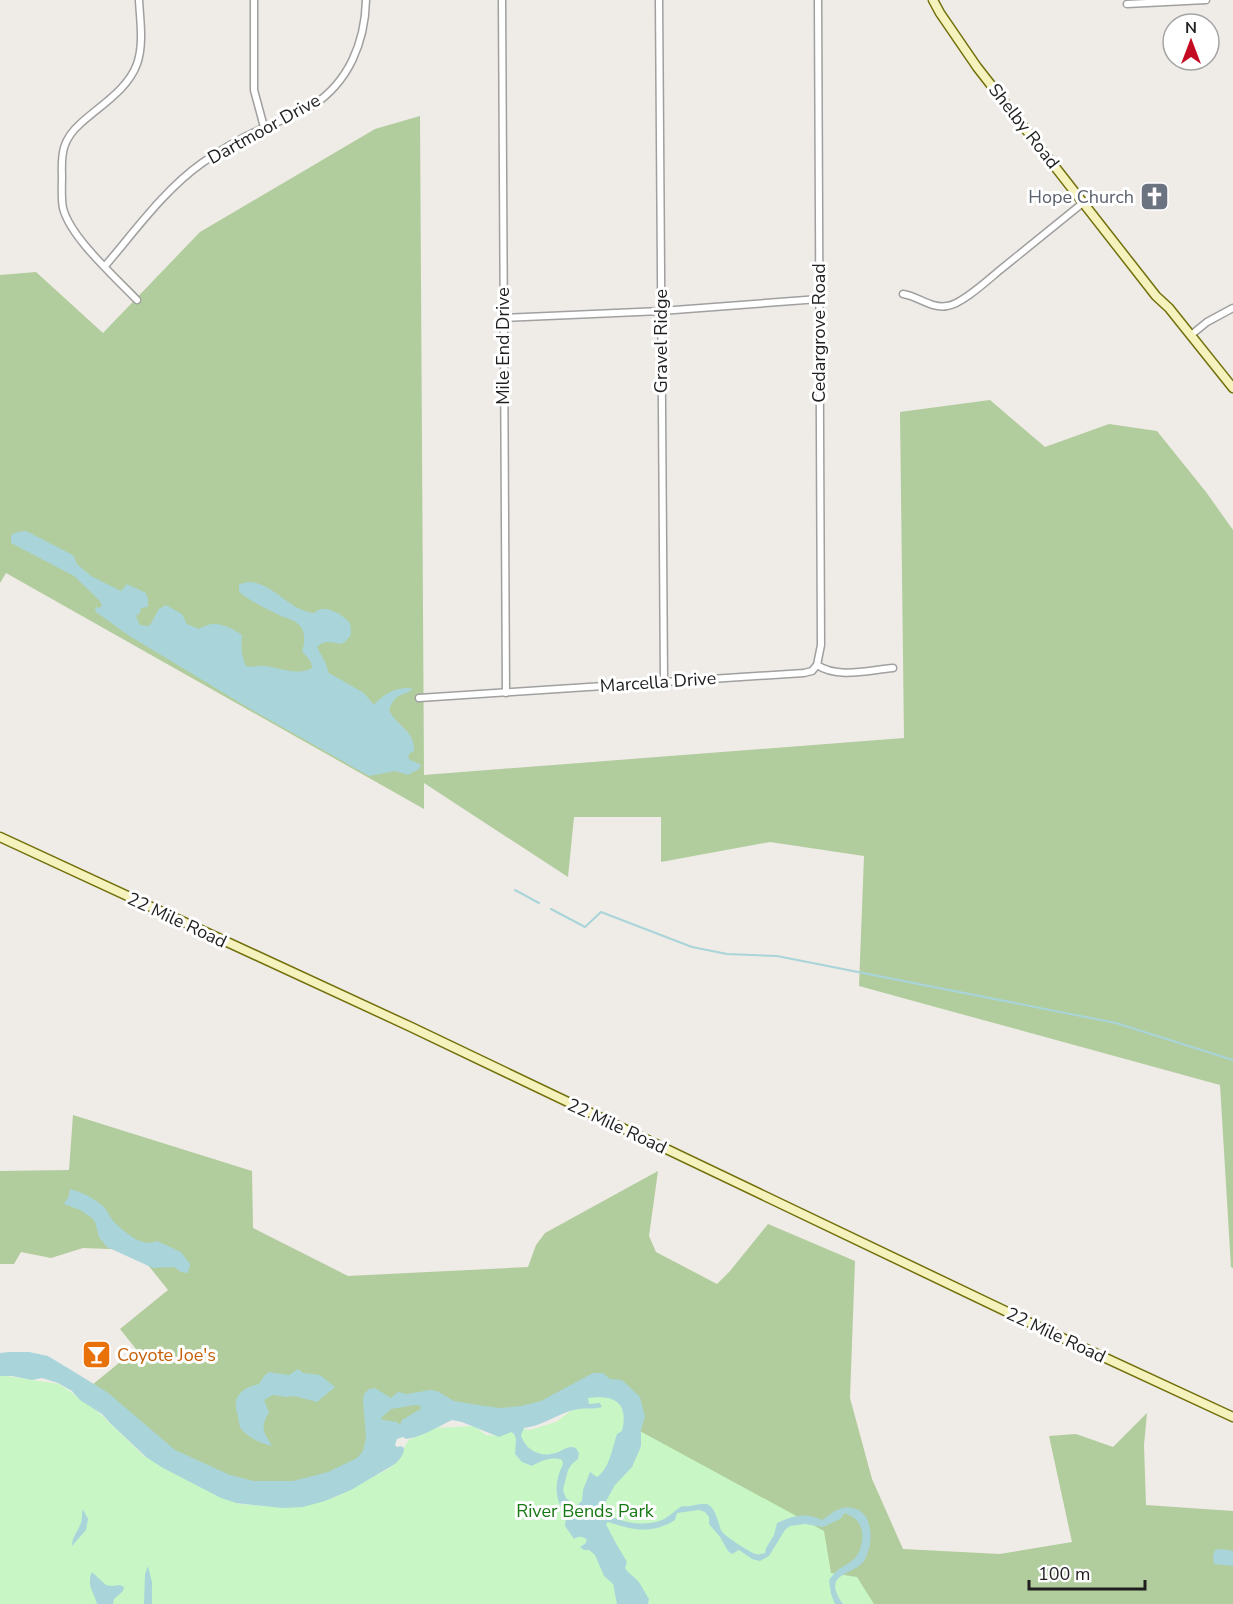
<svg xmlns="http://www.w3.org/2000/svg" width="1233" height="1604" viewBox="0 0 1233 1604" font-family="'Nunito Sans',sans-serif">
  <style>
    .forest { fill: #b1cc9d }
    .park { fill: #c8f7c5 }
    .water { fill: #a9d5da; fill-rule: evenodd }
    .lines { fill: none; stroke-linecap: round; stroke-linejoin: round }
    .stream { stroke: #a9d5da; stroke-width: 2 }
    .street-casing { stroke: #a0a0a0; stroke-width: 9 }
    .secondary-casing { stroke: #71700b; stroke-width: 11 }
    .street { stroke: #fff; stroke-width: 6 }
    .secondary { stroke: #f6f2bd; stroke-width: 8 }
    .labels { text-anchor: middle; stroke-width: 6; stroke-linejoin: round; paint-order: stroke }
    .street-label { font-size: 18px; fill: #1f1f1f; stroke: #fff }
    .worship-label { font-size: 18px; fill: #5b616d; stroke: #fff; text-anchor: end }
    .food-label { font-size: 18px; fill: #c56008; stroke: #fff; text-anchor: start }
    .park-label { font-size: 18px; fill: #167812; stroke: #fff }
  </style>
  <rect width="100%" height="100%" fill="#efebe6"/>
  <g class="forest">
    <polygon points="420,116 424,775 904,738 900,412 990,400 1045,447 1109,424 1157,431 1206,492 1233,530 1233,1268 1231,1267 1220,1085 859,986 864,856 770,842 661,862 661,817 574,817 568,877 424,783 424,809 6,573 0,583 0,275 36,272 103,333 200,232 375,129"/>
    <polygon points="73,1115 252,1171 253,1228 348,1276 528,1267 536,1245 545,1233 658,1171 649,1236 656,1252 717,1284 730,1271 768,1224 855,1261 850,1398 872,1479 903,1549 1000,1554 1072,1542 1049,1436 1076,1434 1113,1447 1147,1413 1144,1445 1146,1505 1233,1511 1233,1604 626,1604 611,1390 512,1427 430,1416 334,1482 254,1495 169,1458 86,1390 136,1349 120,1329 168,1290 136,1250 83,1248 51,1258 21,1252 14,1264 0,1264 0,1171 69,1170"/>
  </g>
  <polygon class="park" points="0,1375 59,1384 92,1406 144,1456 177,1472 216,1495 240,1504 285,1507 336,1497 390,1468 409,1440 434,1428 474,1426 486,1435 502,1436 512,1427 530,1430 556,1422 599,1390 622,1399 627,1424 824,1531 831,1573 857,1577 874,1604 0,1604"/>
  <g class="water">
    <path d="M26,531L73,555L77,564L91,576L121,591L127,584L146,593L148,599V607L141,608L140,613L136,616L140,625L148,626L150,625L159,609L166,605L182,614L187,624L199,629C214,619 228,626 242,635C241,646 241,655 246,666C253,668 258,665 265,666C280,668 298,676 312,668L311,662L302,651C305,643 306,630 298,624C294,620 286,618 281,616C266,609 252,602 239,592V585C260,573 282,601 300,609C304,611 309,612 314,613C317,611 319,609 323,609C331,608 347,617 350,624C351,626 351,634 351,635L345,642L340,644C330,642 325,640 317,647L325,662L329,673L364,693L374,705C382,695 399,685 413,689C400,698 396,692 389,710C396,725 416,732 414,751L410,753L408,757L410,760L413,761L421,765L419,769L408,775L395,771L369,776L247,707L128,635L96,612L95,609L96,607L100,608L102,605L99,600L74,576L11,543V535L17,532Z"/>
    <path d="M70,1189C82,1192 94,1198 104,1207C108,1212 111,1219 115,1223C126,1233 142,1248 157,1241L181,1252L190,1264L188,1273L181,1272L174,1267L153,1268L107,1247L99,1237L95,1222L92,1218L80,1210L64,1204L69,1196Z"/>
    <path d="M9,1352H29L48,1356L107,1392L175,1450L230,1475L254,1481H293L328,1472L357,1458L363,1451L366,1438L363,1400L364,1394L369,1389L375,1388L391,1398L398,1392L407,1394L430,1390L437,1391L454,1401L477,1405L501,1408L521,1406L541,1401L593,1373H603L610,1379L622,1380L640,1397L645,1417L641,1429V1446L639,1451L632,1467L615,1485L605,1503L604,1509L607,1514C622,1523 645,1527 662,1520C669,1517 675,1510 682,1506C690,1508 703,1501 709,1505C716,1510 718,1522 721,1530C724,1536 749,1552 756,1554C759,1555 761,1554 765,1553L766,1548L774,1535L777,1523C793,1516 805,1512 822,1520C828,1516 835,1510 842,1508C847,1507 852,1508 856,1509C874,1515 873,1545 865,1559C859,1571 840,1572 836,1582C833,1589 839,1598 843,1604H835L831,1594L829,1580C832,1576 835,1572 839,1569C844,1566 850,1563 855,1558C864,1548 866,1526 854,1518C853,1517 847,1514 845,1513L840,1519L823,1527L805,1524L790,1526L785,1530L769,1556L760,1561L752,1559L739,1550L732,1554L728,1551L720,1537L709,1524V1517L705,1512L699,1510L677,1513L675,1520C652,1535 632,1530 608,1522L606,1524C612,1537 620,1550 627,1562L625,1568C629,1574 632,1575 637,1580C641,1584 645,1593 649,1599L648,1604H617L613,1584L604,1576L595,1555L589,1550H584L580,1547L585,1544L587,1540C582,1536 579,1536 574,1539L565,1526L566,1515C554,1499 554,1482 563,1464L562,1460C551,1456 541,1461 532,1466L522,1462L515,1454L516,1439L514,1434L511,1432L499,1437L462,1422L452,1420C437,1427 422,1437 406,1439L403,1437L397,1439L395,1445L397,1447L401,1446L404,1448C404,1455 400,1459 395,1464L351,1490L325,1501L303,1507L282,1508L236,1503L221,1498L163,1468L146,1457L111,1424L102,1414L80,1400L72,1391L58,1383L42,1378L32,1380L12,1376H0V1353ZM588,1398C614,1395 629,1402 622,1431L617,1434C612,1448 610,1468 597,1477L590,1472L583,1490L582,1501L576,1506L566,1498L563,1490L568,1470L572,1464L578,1459L579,1453C577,1450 577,1448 573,1447C566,1446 561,1452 555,1453C541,1458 525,1450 521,1435L524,1428C542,1426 557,1414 574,1410C583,1407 594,1410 602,1407L600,1403L589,1404ZM415,1405H418L422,1408L402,1420L400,1425L397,1422L383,1420L381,1418L391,1409Z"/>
    <path d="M298,1369L303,1373L320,1375L335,1387L317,1402L294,1396L286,1397L273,1395L264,1400L269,1412C260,1428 263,1431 272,1446C261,1443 251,1439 243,1431C239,1427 239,1422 238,1417C238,1414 236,1411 236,1408C234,1393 246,1387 259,1384L264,1376L269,1372L289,1375Z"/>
    <path d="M83,1509L88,1519L86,1530L72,1546C72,1537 77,1533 80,1525C83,1520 81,1515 83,1509Z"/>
    <polygon points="1221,1549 1233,1551 1233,1566 1214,1564 1213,1556 1215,1550"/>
    <polygon points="148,1566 152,1582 152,1604 144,1604 145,1574"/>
    <path d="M92,1572L106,1585L111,1586L120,1585L124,1587L123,1591L114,1599L113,1604H97C94,1592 86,1585 92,1572Z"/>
  </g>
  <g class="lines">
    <g class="stream">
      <polyline points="515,890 539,903"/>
      <polyline points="551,909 585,927 601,912 692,947 727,954 777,956 1116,1023 1233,1060"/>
    </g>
    <defs>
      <g id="street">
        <polyline points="254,0 254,90 264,127"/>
        <polyline points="502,0 506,693"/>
        <polyline points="659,0 664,681"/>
        <polyline points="1127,4 1206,0"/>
        <path d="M105,266C135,231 164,190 202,163C222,149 244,136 266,127C281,120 298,115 312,106C349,82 365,42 366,0"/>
        <path d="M903,294C918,296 931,309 947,306C961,305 989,279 1000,270C1028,247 1056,225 1084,202"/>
        <path d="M137,300C115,277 70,237 63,208C61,198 62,186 62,176C61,152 63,139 81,123C101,105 128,89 137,64C144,44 140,20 139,0"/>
        <polyline points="503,318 661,311 819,299"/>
        <polyline points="1191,335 1207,322 1233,308"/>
        <polyline points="817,665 821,645 818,0"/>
        <path d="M817,665C838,679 869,670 893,668"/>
        <polyline points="419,698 804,673 812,671 817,665"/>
      </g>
      <g id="secondary">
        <polyline points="933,0 940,13 977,67 1156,296 1169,308 1233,388"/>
        <polyline points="0,837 411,1027 1043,1329 1233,1417"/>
      </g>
    </defs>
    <use href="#street" class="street-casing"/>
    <use href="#secondary" class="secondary-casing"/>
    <use href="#street" class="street"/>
    <use href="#secondary" class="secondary"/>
  </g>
  <defs>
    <symbol id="church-square" viewBox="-11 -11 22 22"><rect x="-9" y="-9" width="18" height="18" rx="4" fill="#6b7280" stroke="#fff"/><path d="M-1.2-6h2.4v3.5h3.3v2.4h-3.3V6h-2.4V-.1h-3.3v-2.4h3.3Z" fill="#fff"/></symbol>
    <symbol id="bar-square" viewBox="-11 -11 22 22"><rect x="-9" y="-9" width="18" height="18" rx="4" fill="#e8710a" stroke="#fff"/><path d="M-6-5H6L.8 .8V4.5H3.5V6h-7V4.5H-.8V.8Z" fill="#fff"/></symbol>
  </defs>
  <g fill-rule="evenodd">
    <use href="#church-square" x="1138" y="180" width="33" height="33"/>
    <use href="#bar-square" x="80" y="1338" width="33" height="33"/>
  </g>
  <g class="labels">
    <g class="street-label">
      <text transform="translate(1024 126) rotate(52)" y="6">Shelby Road</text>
      <text transform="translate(264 129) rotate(-29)" y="6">Dartmoor Drive</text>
      <text transform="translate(819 333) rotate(-90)" y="6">Cedargrove Road</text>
      <text transform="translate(661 341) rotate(-90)" y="6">Gravel Ridge</text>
      <text transform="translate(503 346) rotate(-90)" y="6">Mile End Drive</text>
      <text transform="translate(658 682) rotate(-4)" y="6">Marcella Drive</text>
      <text transform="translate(177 920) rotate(25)" y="6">22 Mile Road</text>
      <text transform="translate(617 1126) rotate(25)" y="6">22 Mile Road</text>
      <text transform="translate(1056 1335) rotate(25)" y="6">22 Mile Road</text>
    </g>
    <g class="worship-label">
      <text x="1134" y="203">Hope Church</text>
    </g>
    <g class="food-label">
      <text x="117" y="1361">Coyote Joe's</text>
    </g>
    <g class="park-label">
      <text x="585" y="1517">River Bends Park</text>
    </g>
  </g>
  <g transform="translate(1191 42)"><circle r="28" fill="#ffffff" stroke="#a5a5a5" stroke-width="1.5"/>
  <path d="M0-4.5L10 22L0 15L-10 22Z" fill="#c30b22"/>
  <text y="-9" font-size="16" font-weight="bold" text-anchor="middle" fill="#1f1f1f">N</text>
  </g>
  <path d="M1029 1580v9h116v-9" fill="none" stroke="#1f1f1f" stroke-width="3"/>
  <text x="1038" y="1580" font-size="18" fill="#1f1f1f" stroke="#ffffff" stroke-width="4.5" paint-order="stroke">100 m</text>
</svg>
